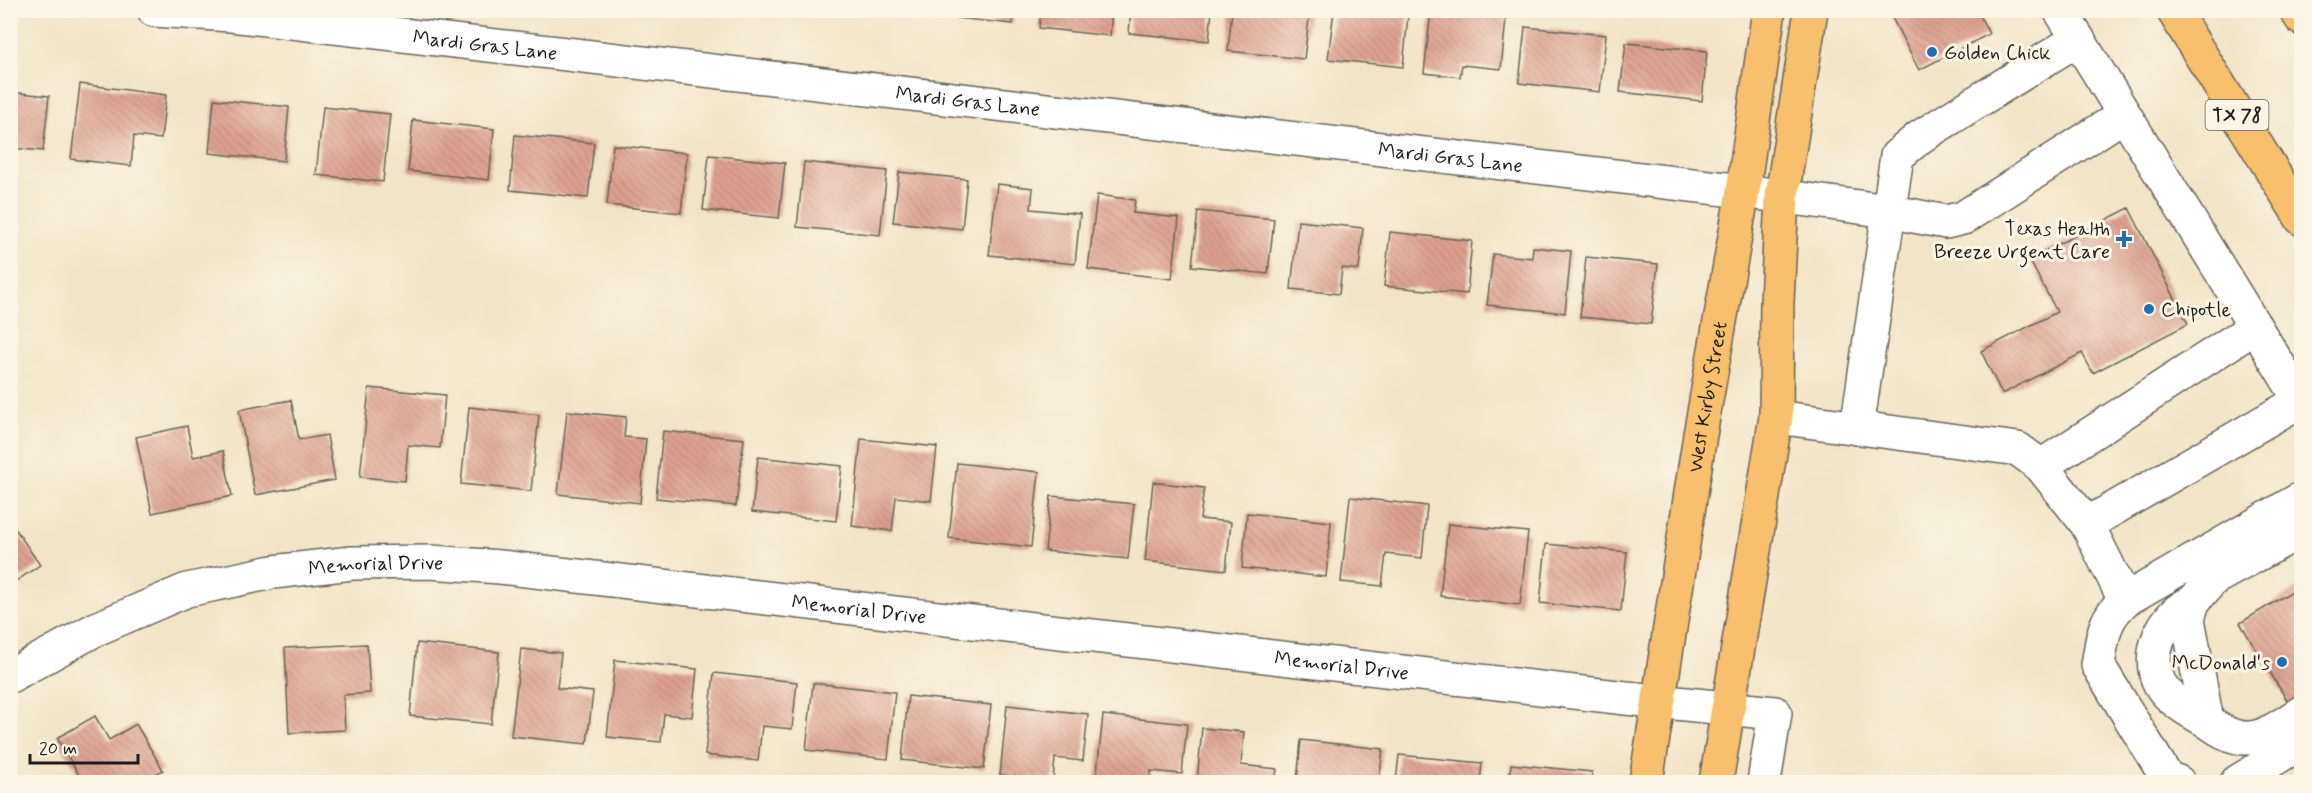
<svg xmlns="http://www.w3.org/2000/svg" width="2312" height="793" viewBox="0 0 2312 793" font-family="Mynerve,sans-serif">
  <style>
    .building { fill: url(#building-back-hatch) }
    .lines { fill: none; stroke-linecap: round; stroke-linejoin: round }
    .minor-casing { stroke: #676258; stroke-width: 36 }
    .major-casing { stroke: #676258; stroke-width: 36 }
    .minor { stroke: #fff; stroke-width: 33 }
    .major { stroke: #f8bf6c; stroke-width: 33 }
    .poi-dot { fill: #1f6fb2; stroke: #fcf5e5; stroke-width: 2 }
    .labels { text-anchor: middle; stroke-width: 6; stroke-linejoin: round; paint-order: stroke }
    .shield { fill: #fcf5e5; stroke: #5f5d58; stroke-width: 1.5 }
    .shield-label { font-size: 18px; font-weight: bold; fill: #1c1c1c }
    .street-label { font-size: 20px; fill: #1c1c1c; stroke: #fcf5e5 }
    .poi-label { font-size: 20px; fill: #1c1c1c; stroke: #fcf5e5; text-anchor: start }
  </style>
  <defs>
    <pattern id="building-back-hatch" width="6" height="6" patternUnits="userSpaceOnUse" patternTransform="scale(1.5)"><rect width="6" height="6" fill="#dda08f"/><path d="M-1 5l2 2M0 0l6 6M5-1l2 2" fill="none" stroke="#bd897b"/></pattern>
  </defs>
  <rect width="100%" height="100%" fill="#fcf5e5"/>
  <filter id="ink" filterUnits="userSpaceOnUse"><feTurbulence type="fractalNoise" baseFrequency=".0167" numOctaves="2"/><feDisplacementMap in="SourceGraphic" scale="12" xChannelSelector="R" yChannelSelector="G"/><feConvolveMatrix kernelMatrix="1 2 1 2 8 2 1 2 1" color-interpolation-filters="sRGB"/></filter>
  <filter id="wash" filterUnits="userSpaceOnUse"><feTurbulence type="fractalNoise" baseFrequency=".008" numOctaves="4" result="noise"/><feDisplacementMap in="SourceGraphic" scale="24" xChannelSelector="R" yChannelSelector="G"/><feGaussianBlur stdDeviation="1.35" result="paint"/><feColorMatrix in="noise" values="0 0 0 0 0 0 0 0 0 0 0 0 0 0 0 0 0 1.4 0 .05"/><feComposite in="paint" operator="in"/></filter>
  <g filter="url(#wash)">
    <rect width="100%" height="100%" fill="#f2e4c7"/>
    <g id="blocks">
      <g class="building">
        <polygon points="894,10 916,10 915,14"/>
        <polygon points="937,10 1014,10 1013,24 937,16"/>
        <polygon points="1041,10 1112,10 1110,36 1039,28"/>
        <polygon points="1131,10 1212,10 1209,41 1129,33"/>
        <polygon points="1232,10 1310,10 1304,59 1228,51"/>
        <polygon points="1334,10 1355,10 1408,16 1403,67 1328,59"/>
        <polygon points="1888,10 1977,10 1989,34 1919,70"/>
        <polygon points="1431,11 1506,19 1501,69 1462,65 1460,77 1424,73"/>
        <polygon points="1525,27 1606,35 1600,92 1519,83"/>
        <polygon points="1626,43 1707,51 1702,101 1620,92"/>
        <polygon points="80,84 166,95 161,139 134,136 131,166 71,159"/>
        <polygon points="10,92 49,96 43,151 10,148"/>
        <polygon points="214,99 289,107 284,161 209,153"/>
        <polygon points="323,107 390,114 383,182 316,175"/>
        <polygon points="413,120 494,129 489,180 408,171"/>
        <polygon points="515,135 594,143 588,198 510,190"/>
        <polygon points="613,145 687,153 681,213 607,205"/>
        <polygon points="709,155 785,163 779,218 703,210"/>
        <polygon points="804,162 887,171 880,235 797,227"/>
        <polygon points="899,172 967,179 962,229 893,222"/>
        <polygon points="997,184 1033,188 1031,209 1080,214 1075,264 989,255"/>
        <polygon points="1097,195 1135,200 1133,213 1179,218 1172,279 1088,269"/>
        <polygon points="2129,208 2188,324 2093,373 2082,353 2002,394 1981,351 2057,312 2029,259"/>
        <polygon points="1198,211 1274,219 1268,274 1192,266"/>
        <polygon points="1298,221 1363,228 1359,270 1342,268 1339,294 1291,289"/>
        <polygon points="1390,232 1472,241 1467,294 1384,286"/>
        <polygon points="1533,247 1571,251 1565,313 1487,305 1493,254 1532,258"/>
        <polygon points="1586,257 1658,264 1651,324 1580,317"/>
        <polygon points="369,388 445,395 440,448 408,445 405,481 360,477"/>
        <polygon points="291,400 299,440 327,435 335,480 255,495 239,410"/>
        <polygon points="469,407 539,415 531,491 461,484"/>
        <polygon points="567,411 626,417 624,437 646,439 640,503 558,494"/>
        <polygon points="187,426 193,457 223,451 232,496 152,513 136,437"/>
        <polygon points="663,431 744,439 736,506 656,498"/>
        <polygon points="861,439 937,447 931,501 896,497 892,531 852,526"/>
        <polygon points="758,457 842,466 836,521 752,512"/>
        <polygon points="957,463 1039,472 1031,547 949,538"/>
        <polygon points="1153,482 1204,488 1200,519 1231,522 1226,570 1145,561"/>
        <polygon points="1051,496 1134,504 1128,559 1045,551"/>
        <polygon points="1350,497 1427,506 1422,558 1386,554 1382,586 1341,582"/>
        <polygon points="1247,513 1331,522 1326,577 1242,568"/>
        <polygon points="10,521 40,565 10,585"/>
        <polygon points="1448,524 1528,532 1520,605 1440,596"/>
        <polygon points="1546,544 1627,552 1621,611 1540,603"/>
        <polygon points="2302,585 2302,701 2291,707 2240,623"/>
        <polygon points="417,643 499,652 491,724 410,716"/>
        <polygon points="367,644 370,693 343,695 345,730 289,733 285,648"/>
        <polygon points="521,649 561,653 557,688 593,692 587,744 511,736"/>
        <polygon points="615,660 697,669 692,717 664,714 661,742 607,737"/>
        <polygon points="714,673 797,682 792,729 762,726 758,761 705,755"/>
        <polygon points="813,683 895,692 888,759 806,750"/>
        <polygon points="908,696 991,705 984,769 902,760"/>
        <polygon points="1007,705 1088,714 1083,761 1055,758 1053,780 1000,775"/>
        <polygon points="1103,715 1187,724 1182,774 1151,771 1150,782 1096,782"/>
        <polygon points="95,716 109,740 136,724 163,770 141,782 83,782 57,738"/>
        <polygon points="1202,728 1244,732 1241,765 1277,769 1275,782 1197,782"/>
        <polygon points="1301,740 1383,749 1379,782 1297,782"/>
        <polygon points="1399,755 1482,763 1480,782 1396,782"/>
        <polygon points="1511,764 1592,772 1591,782 1509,782"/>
      </g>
    </g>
  </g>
  <g filter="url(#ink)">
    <use href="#blocks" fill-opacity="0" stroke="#676258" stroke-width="1.5"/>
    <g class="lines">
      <defs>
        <g id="minor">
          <path id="s1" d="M154,10L231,15L1743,191L1888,211L1946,222L1963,218L2124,115"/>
          <polyline points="2060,10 2302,403"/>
          <polyline points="1776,417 2018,449 2041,466 2087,524 2300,401"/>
          <polyline points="1857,428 1897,156 1920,137 2078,39"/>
          <polyline points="2041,466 2255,327"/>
          <polyline points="2087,524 2125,600"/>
          <path d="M2302,530L2213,579L2193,602L2188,619L2207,721C2247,752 2265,736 2302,712"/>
          <path d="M2193,602C2164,612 2144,655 2160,684C2169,700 2191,712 2207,721"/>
          <path id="s2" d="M10,676L96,629L187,590L273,572L352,563L430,562L500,567L1626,698L1775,713L1764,782"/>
          <path d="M2178,782L2167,778L2098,665C2103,637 2102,621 2125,600L2302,498"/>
          <polyline points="2237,782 2302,742"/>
        </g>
        <g id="major">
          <polyline points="2173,10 2302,219"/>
          <polyline points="2296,10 2302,19"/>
          <path id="s3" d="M1646,782L1700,435L1743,191L1769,10"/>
          <polyline points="1716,782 1776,417 1777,302 1782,196 1811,10"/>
        </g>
      </defs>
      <use href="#minor" class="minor-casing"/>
      <use href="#major" class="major-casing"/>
      <use href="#minor" class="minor"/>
      <use href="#major" class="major"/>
    </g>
  </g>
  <g class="poi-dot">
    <circle cx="1932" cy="52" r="6"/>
    <path d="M2121 230h6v6h6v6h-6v6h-6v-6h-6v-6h6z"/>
    <circle cx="2149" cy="309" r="6"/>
    <circle cx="2282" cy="662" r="6"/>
  </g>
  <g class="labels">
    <rect class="shield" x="2205.5" y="100" width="63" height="30" rx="4.5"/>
    <g class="shield-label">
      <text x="2237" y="121">TX 78</text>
    </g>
    <g class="street-label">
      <text dy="7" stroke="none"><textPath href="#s1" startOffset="333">Mardi Gras Lane</textPath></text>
      <text dy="7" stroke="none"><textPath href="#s1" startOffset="819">Mardi Gras Lane</textPath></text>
      <text dy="7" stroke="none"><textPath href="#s1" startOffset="1305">Mardi Gras Lane</textPath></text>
      <text dy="7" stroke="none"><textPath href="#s3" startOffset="390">West Kirby Street</textPath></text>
      <text dy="7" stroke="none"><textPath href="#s2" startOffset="388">Memorial Drive</textPath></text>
      <text dy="7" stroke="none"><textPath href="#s2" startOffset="874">Memorial Drive</textPath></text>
      <text dy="7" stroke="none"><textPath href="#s2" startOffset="1360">Memorial Drive</textPath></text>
    </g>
    <g class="poi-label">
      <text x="1944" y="59">Golden Chick</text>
      <text x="2110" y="235" text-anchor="end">Texas Health<tspan x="2110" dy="23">Breeze Urgent Care</tspan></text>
      <text x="2161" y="316">Chipotle</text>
      <text x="2270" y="669" text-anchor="end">McDonald's</text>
    </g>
  </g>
  <rect width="2312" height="793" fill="none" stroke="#fcf5e5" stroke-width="36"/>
  <path d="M30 754v9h108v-9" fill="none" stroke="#1c1c1c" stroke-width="3"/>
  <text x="39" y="754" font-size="18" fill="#1c1c1c" stroke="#fcf5e5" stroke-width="4.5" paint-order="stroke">20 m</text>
</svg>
